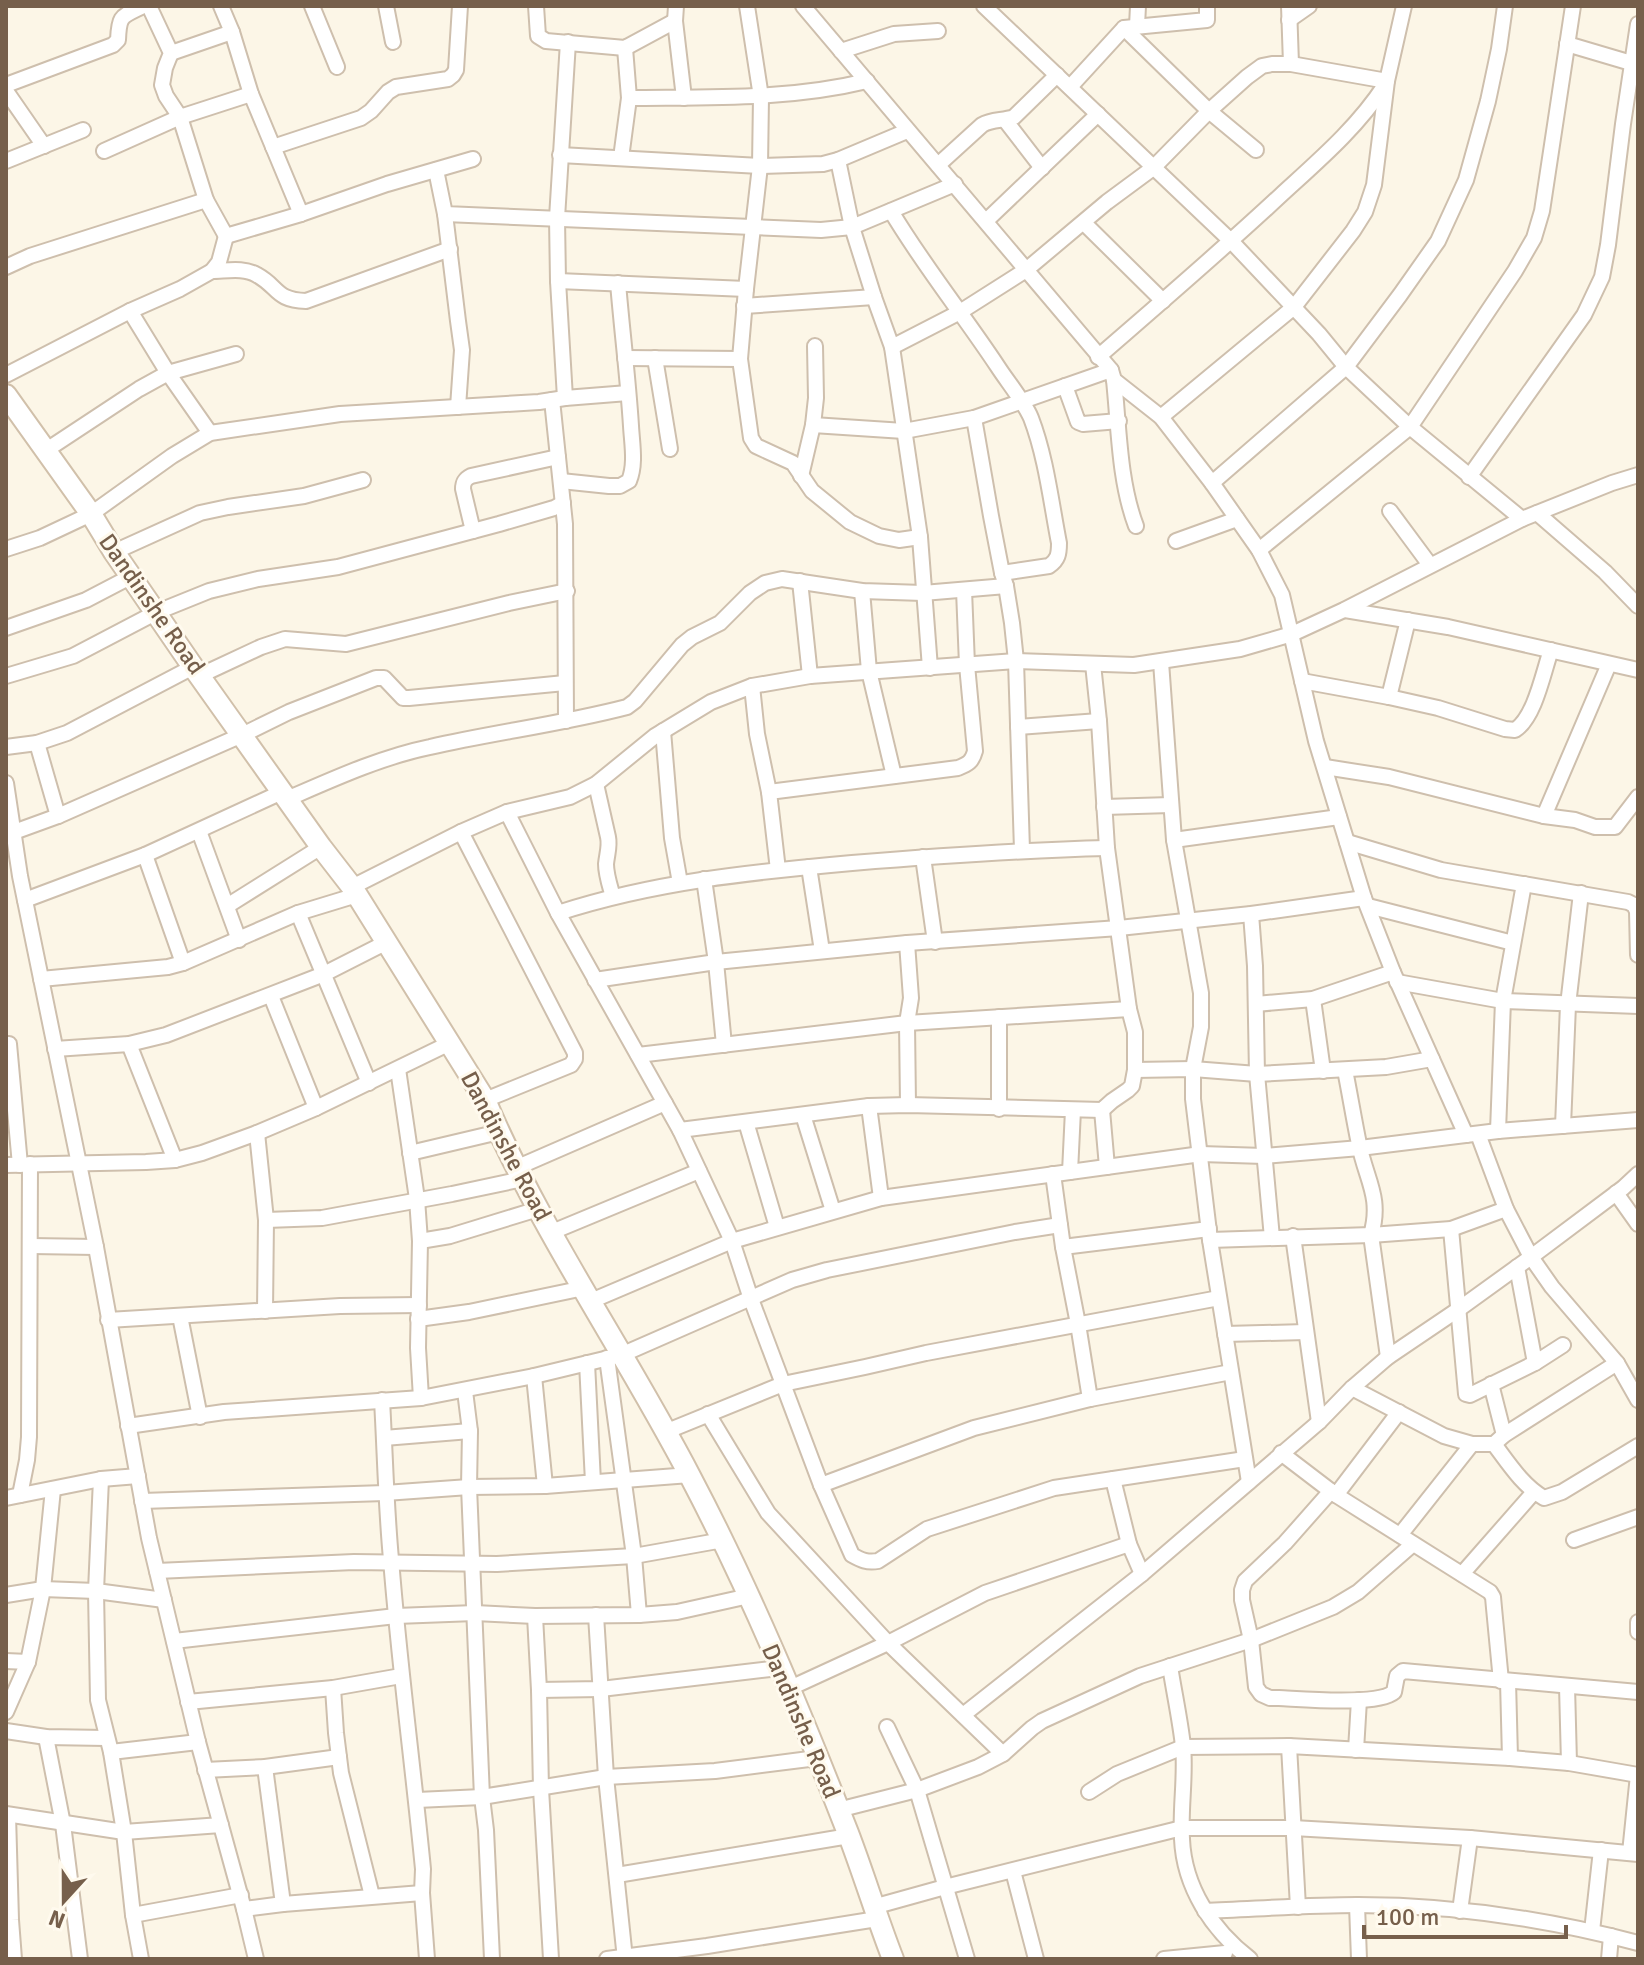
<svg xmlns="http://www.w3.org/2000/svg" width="1644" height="1965" viewBox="0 0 1644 1965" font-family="Signika,sans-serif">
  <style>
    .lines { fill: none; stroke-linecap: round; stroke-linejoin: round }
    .street-casing { stroke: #cebfad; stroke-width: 18 }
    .secondary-casing { stroke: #d1c0aa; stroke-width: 24 }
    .street { stroke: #fff; stroke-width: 14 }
    .secondary { stroke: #fff; stroke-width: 20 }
    .labels { text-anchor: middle; stroke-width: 6; stroke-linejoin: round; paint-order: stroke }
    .street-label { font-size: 24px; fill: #765f4b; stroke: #fffaee }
  </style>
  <rect width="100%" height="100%" fill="#fcf6e7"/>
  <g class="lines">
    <defs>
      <g id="street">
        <polyline points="149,6 171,53 165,68 162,85 166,96 180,117 206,200"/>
        <polyline points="221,6 232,32 251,94 301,214"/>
        <polyline points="312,6 337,67"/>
        <polyline points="386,6 393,42"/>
        <polyline points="536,6 538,36 546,41 625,48 675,21"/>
        <polyline points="676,6 675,21 684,98"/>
        <polyline points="747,6 761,97 760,166 746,289 740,359 751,438 756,446 793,463 812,491 850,522 879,536 899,540 920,537"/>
        <polyline points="803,6 1111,370 1114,380 1161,417 1212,483 1259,550 1282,595 1316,741 1364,898 1393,972 1466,1135"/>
        <polyline points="984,6 1231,241 1319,334 1346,367 1410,427 1522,519"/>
        <polyline points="1289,6 1291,64"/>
        <polyline points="1289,20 1309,6"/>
        <polyline points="1137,26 1138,6"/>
        <polyline points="1124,28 1209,111 1256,150"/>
        <polyline points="1567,44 1638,65"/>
        <path d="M625,48L629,98C709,97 789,100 867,81"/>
        <polyline points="841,51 894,34 938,31"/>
        <polyline points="171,53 232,32"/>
        <path d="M6,85L113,45L118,40C119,15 121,17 143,6"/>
        <polyline points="1070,87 1124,28 1207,20 1207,6"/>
        <polyline points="6,91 44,146"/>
        <polyline points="1005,120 1042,168"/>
        <polyline points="273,147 361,118 371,111 388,92 396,87 448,79 453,75 456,70 460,6"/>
        <polyline points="104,151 180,117 251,94"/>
        <polyline points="560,155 760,166 823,164 838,160 907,131"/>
        <polyline points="621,158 629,98"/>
        <polyline points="838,160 852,227 874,297 892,347 920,537 930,668"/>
        <polyline points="6,161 83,130"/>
        <path d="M938,165L982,125C992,119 1003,121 1014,117L1057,75"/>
        <polyline points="436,170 445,214 821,230 852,227 955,184"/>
        <path d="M891,211C923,265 963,314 998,367C1007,381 1025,403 1031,418C1046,457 1051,502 1059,543C1059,554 1058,560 1049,566L1002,573"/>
        <polyline points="445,214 458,321 462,350 458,407"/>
        <polyline points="986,221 1098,114"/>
        <polyline points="1084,223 1163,301"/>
        <polyline points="6,267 30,256 206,200 226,236 301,214 387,184 473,159"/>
        <path d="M212,271C226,271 244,267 257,275C279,287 275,300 306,301L450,249"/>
        <polyline points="558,281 746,289"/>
        <polyline points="744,306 874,297"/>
        <polyline points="130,311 168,373 210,433"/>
        <polyline points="892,347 960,312 1026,270 1107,202 1153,168 1209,111 1247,77 1262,66 1272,64 1291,64 1387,81"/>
        <path d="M1098,357C1159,304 1221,251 1281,195C1318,161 1357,128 1385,85"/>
        <polyline points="625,358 740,359"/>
        <polyline points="655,358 670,449"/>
        <polyline points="6,375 130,311 180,289 212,271 219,262 226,236"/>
        <path d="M1114,380C1119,428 1119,481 1136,526"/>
        <polyline points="1065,386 1078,422 1083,424 1119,421"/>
        <polyline points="565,398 558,281 557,218 568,42"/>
        <polyline points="552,400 565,524 566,721"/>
        <polyline points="1161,417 1294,307 1353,231 1365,212 1374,185 1387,81 1404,6"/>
        <polyline points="974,418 991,516 1002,573 1006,586 1012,623 1016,661 1022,850"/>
        <polyline points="813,425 904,431 974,418 1111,370"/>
        <polyline points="45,451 139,389 168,373 236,354"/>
        <polyline points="801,476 813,425 816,398 815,346"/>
        <polyline points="1469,477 1584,315 1602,277 1608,245 1623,124 1638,24"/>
        <path d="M561,481L609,486H620L629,481C636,464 632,444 631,426C628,378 622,331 618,283"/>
        <polyline points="1212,483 1346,367 1400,295 1438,241 1466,180 1488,101 1499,49 1505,6"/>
        <polyline points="1390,511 1430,565"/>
        <polyline points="1537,513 1605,572 1638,606"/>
        <path d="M473,531L463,489C463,482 465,479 471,476L558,457"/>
        <polyline points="1176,541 1237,519"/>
        <polyline points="6,549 40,538 91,514 172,456 210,433 340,414 539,402 565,398 628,393"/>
        <polyline points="1259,550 1410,427 1515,271 1534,238 1542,211 1573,6"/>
        <polyline points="114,552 200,513 228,507 304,496 363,480"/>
        <polyline points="800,581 810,676"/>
        <polyline points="862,591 869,671 894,776"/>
        <polyline points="1345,610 1448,627 1638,670"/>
        <polyline points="6,628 86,600 132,576"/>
        <polyline points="1161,662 1174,840 1201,993 1201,1027 1193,1069 1193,1099 1210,1240 1249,1482"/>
        <polyline points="1093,664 1099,721 1107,848 1129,1009 1135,1032 1135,1070 1193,1069 1257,1074 1386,1067 1432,1059"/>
        <polyline points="201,675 261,647 285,639 346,644 509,603 567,591"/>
        <polyline points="6,676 73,656 157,612 209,591 258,579 338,567 499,524 554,508 563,503"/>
        <path d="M1302,681L1389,697L1438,708L1505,729L1515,730C1535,717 1543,673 1551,650"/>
        <polyline points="752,686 757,734 769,792 778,870"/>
        <polyline points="1389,697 1408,620"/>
        <polyline points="1018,727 1099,721"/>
        <polyline points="663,731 672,838 680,883"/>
        <polyline points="37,743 58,816"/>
        <polyline points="6,747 37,743 67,733 193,667"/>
        <polyline points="1325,767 1389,777 1544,816 1575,820 1595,827 1615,827 1638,797"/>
        <polyline points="6,783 20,876 96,1247 149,1538 198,1742 244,1909 256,1959"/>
        <path d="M596,784L608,837C610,846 607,854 606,864C606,875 610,886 613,897"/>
        <path d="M769,792L958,768C968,764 972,762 975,751L967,665L964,590"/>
        <path d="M287,799C333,779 381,757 430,747C496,732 562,724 627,707L635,701L682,645L692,637L720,623L750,593L765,583L782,579L862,591L923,593L1006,586"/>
        <polyline points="1104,807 1171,805"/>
        <path d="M507,812L558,913L680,1130L732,1241L751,1299L821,1485L852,1555C861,1560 867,1563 878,1561L927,1529L1054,1488L1245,1459"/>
        <polyline points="1544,816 1609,664"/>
        <polyline points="199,831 239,940"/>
        <polyline points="14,832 58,816 242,735 289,712 376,678 384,678 403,698 409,698 565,683"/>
        <polyline points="461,832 575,1053 575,1059 571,1065 485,1100"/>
        <polyline points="1174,840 1339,817"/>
        <polyline points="1347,842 1441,870 1628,902 1634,905 1637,911 1638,955"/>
        <polyline points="145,855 183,963"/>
        <polyline points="923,857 935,942"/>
        <polyline points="809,867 822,951"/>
        <polyline points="704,879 716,962 724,1045"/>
        <polyline points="352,887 461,832 507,812 570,797 596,784 655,736 711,702 752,686 810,676 1016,661 1134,665 1240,649 1292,634 1344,610 1522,519 1612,483 1638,475"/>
        <polyline points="25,900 145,855 282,792"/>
        <polyline points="227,906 321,847"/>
        <polyline points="1368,906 1513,943"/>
        <polyline points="298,913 369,1083"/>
        <path d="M558,913C653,882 752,872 852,863C937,856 1022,850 1107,848"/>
        <polyline points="1251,914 1255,966 1257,1074 1272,1238"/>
        <polyline points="907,943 911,998 907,1023 908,1105"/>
        <polyline points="41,979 168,967 183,963 298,913 357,895"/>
        <polyline points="595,980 716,962 907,943 1119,928 1251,914 1364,898"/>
        <polyline points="1397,982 1503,1001 1638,1006"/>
        <polyline points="271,996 316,1108"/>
        <polyline points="1313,999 1323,1071"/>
        <polyline points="1256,1004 1313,999 1393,972"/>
        <polyline points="9,1044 20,1165"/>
        <polyline points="129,1044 175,1160"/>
        <polyline points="55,1049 129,1044 166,1035 324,974 387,942"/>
        <polyline points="638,1055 907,1023 1129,1009"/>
        <polyline points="398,1069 417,1199 420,1241 418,1348 421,1398"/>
        <path d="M1345,1070C1350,1095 1354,1120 1359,1144C1366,1180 1382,1197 1371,1235L1388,1357"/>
        <polyline points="869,1106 881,1198"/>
        <polyline points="999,1109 999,1017"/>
        <polyline points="1102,1110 1107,1167"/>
        <polyline points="803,1115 833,1211"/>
        <polyline points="746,1122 777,1227"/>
        <polyline points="1563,1126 1568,1005 1581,893"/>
        <polyline points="680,1130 869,1106 908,1105 1102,1110 1112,1101 1128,1090 1132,1086 1135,1070"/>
        <polyline points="1498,1131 1503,1001 1524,884"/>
        <polyline points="257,1133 266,1220 265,1311"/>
        <polyline points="1478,1134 1506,1209 1531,1257 1552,1287 1617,1363 1638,1400"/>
        <polyline points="410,1153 499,1132"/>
        <polyline points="6,1165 146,1162 175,1160 202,1153 257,1133 316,1108 450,1043"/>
        <polyline points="518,1167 665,1103"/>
        <polyline points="1070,1172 1073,1110"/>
        <polyline points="1053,1174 1063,1247 1078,1324 1090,1399"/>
        <polyline points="1616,1193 1638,1224"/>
        <polyline points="266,1220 322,1218 452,1194 523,1179"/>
        <polyline points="1451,1229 1466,1394 1470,1395 1535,1363 1563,1345"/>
        <polyline points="552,1232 699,1171"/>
        <polyline points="1293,1236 1319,1422"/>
        <polyline points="1210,1240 1371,1235 1451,1229 1506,1209"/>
        <polyline points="420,1241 450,1236 538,1209"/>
        <polyline points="31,1246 96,1247"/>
        <polyline points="1063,1247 1209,1229"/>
        <polyline points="1517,1267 1535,1363"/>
        <polyline points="591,1301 732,1241 881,1198 1201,1154 1264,1156 1360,1148 1498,1131 1638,1120"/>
        <polyline points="180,1316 200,1417"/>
        <polyline points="418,1319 469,1312 584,1288"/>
        <polyline points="108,1320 340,1306 419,1305"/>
        <polyline points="1225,1334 1306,1332"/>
        <polyline points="607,1358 634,1556 639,1615"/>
        <polyline points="587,1363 593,1482"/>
        <polyline points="534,1376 545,1486"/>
        <polyline points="1491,1384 1504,1435"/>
        <polyline points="1352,1388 1444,1436 1472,1444 1494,1444 1504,1435 1617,1363"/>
        <polyline points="465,1391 470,1431 469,1487 482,1797 486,1830 492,1959"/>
        <path d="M382,1400C385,1453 386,1506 391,1559C399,1663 413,1766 423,1869L422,1893L427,1959"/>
        <polyline points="708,1414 768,1513 888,1643 1003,1754"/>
        <polyline points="128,1426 224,1412 421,1398 534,1376 621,1355 792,1280 827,1270 1015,1232 1060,1225"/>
        <polyline points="665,1432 783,1384 865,1367 926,1353 1219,1298"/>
        <polyline points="384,1438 470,1431"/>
        <path d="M1494,1444C1509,1464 1523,1486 1544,1498L1562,1492L1638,1446"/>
        <polyline points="1281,1453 1336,1495 1490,1592 1493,1597 1494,1608 1501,1681"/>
        <polyline points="101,1479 96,1591 98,1700 111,1752 124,1832 133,1915 141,1959"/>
        <polyline points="1113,1479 1129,1544 1142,1574"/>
        <polyline points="821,1485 974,1428 1090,1399 1231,1372"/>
        <path d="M1331,1491L1285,1543L1245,1581L1242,1590V1600L1251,1640L1256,1687L1261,1694L1270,1698H1279C1302,1699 1378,1706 1394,1692L1397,1676L1403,1671L1638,1692"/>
        <polyline points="20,1495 27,1460 29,1437 30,1164"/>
        <polyline points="1336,1495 1399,1412"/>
        <polyline points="6,1498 101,1479 138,1476"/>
        <polyline points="142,1501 385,1493 469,1487 545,1486 690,1475"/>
        <polyline points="1400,1535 1472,1444"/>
        <polyline points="1574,1540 1638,1517"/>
        <polyline points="157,1571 354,1562 497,1564 634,1556 723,1540"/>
        <polyline points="1462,1574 1534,1492"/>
        <polyline points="6,1595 43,1589 96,1591 164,1600"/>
        <polyline points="596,1615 606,1777 625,1959"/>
        <polyline points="535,1616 539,1690 541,1789 551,1959"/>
        <polyline points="1638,1622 1638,1632"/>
        <polyline points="174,1641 396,1616 475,1613 535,1616 639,1615 677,1612 749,1596"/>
        <polyline points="6,1661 28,1662"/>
        <path d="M1170,1666C1174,1692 1180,1719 1183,1746C1186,1776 1180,1808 1182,1839C1184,1887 1212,1930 1250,1959"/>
        <polyline points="1508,1681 1510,1758"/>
        <polyline points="1567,1686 1569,1763"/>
        <polyline points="333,1688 336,1733 341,1773 372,1896"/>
        <polyline points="788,1689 888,1643 985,1593 1129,1544"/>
        <polyline points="539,1690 601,1689 779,1668"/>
        <polyline points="188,1702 333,1688 401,1676"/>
        <polyline points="6,1712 28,1662 43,1589 53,1489"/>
        <polyline points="963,1715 1142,1574 1319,1422 1352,1388 1388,1357 1459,1309 1531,1257 1623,1188 1638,1174"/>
        <polyline points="887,1727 917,1790 967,1959"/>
        <polyline points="6,1731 46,1737 106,1738"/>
        <polyline points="46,1737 63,1824 80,1959"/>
        <polyline points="1289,1746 1298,1907"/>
        <polyline points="1356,1750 1359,1700"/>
        <polyline points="111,1752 198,1742"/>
        <polyline points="265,1767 283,1904"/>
        <polyline points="205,1770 265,1767 339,1757"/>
        <polyline points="1089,1792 1117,1774 1183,1747 1289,1746 1510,1758 1569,1763 1638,1775"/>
        <polyline points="417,1800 482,1797 606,1777 715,1771 817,1758"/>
        <polyline points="838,1810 917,1790 978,1767 1003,1754 1032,1728 1042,1721 1140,1676 1251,1640 1333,1607 1358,1592 1413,1544"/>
        <polyline points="6,1814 124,1832 221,1825"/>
        <polyline points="8,1815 11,1920 14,1959"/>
        <polyline points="1630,1853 1638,1775"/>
        <polyline points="1013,1871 1036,1959"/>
        <polyline points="617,1875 849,1836"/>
        <polyline points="1357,1905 1359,1959"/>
        <polyline points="873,1907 945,1887 1182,1828 1293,1828 1470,1838 1638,1854"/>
        <polyline points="244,1909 283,1904 422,1893"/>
        <path d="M1205,1911C1256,1909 1307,1905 1358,1905C1452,1905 1547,1919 1638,1943"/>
        <polyline points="1460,1911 1470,1838"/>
        <polyline points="133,1915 241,1895"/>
        <polyline points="1592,1931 1601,1850"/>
        <polyline points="607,1959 707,1946 877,1919"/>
        <polyline points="1164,1959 1225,1953"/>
        <polyline points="1609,1959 1611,1936"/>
      </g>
      <path id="secondary" d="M6,395L91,514L114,552L193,667L321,847L352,887L485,1100C541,1232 625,1351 691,1478C751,1592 801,1713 848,1833C864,1875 877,1918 893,1959"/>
    </defs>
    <use href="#street" class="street-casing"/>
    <use href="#secondary" class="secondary-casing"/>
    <use href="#street" class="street"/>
    <use href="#secondary" class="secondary"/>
  </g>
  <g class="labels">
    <g class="street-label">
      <text transform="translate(152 604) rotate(55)" y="8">Dandinshe Road</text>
      <text transform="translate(506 1146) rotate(62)" y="8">Dandinshe Road</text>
      <text transform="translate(801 1721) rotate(67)" y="8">Dandinshe Road</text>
    </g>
  </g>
  <rect width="1644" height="1965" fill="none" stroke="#765f4b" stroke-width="16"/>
  <g transform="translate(64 1901) rotate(201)" stroke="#fffaee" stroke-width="6" paint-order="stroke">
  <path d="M0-6L14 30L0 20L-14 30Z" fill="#765f4b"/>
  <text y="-12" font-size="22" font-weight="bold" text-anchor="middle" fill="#765f4b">N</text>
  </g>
  <path d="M1364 1925v12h202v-12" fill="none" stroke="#765f4b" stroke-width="4"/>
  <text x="1376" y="1925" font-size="24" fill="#765f4b" stroke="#fffaee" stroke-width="6" paint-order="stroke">100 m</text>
</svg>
